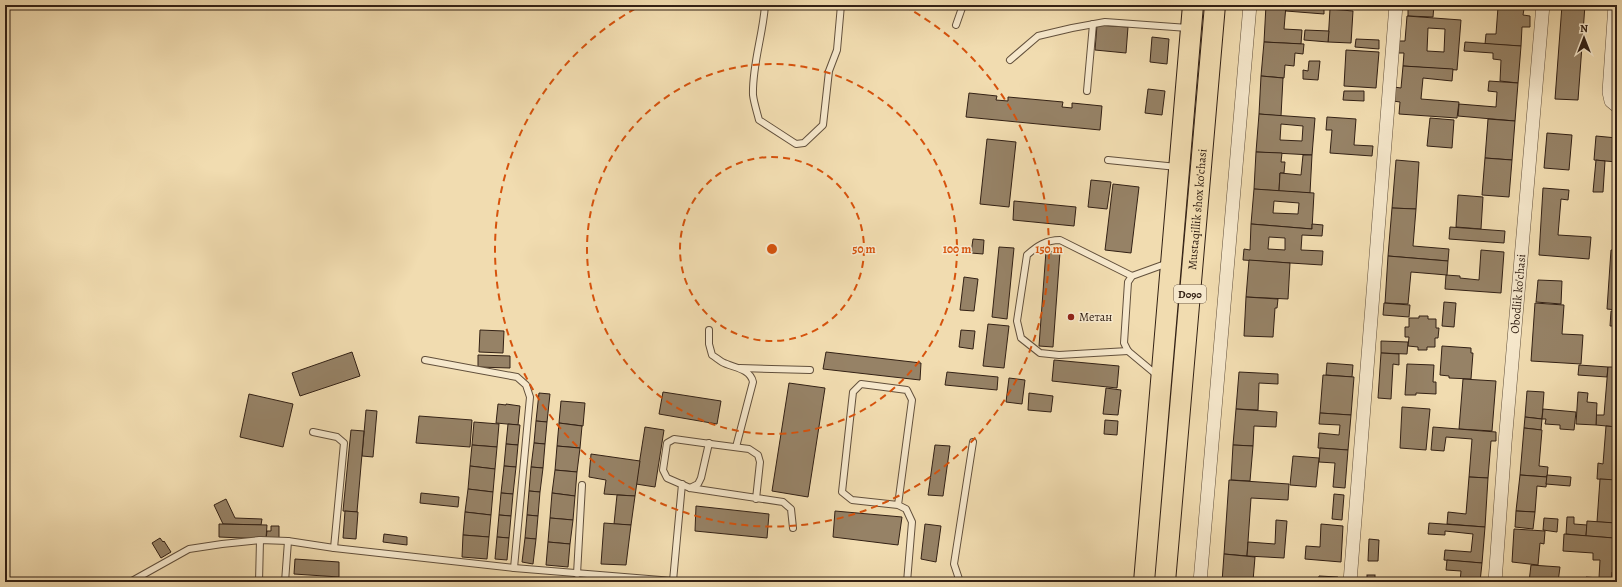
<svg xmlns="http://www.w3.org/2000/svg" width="1622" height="587" viewBox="0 0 1622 587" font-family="Alegreya,serif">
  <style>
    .building { fill: #968266; stroke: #332115; fill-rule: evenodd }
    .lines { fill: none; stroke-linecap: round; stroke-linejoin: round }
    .service-casing { stroke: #62503c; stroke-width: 8 }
    .minor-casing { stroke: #62503c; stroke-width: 14 }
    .primary-casing { stroke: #332115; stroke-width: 22 }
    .service { stroke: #f6e8cc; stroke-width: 6 }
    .minor { stroke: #f6e8cc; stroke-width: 13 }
    .primary { stroke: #f1dcb0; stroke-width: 20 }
    .ring { fill: none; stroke: #d6530d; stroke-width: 2; stroke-dasharray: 7 5 }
    .poi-dot { fill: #8f2418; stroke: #f6e8cc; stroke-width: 1.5 }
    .labels { text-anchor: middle; stroke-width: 3; stroke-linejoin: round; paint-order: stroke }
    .shield { fill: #f6e8cc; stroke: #6e5d4c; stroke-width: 1 }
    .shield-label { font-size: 11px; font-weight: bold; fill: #332115 }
    .street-label { font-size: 12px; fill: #332115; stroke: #f6e8cc }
    .poi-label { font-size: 12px; fill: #332115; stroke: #f6e8cc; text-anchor: start }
    .centre { fill: #d6530d; stroke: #f6e8cc; stroke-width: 2 }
    .ring-label { font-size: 12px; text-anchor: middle; font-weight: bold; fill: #d6530d; stroke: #f6e8cc; stroke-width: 3; stroke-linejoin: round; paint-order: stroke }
  </style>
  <rect width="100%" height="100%" fill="#f1dcb0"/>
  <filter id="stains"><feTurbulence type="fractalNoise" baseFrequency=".005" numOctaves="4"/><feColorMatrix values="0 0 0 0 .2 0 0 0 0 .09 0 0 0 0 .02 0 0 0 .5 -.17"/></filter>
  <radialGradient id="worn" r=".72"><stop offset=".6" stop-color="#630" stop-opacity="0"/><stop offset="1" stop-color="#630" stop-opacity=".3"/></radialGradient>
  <g class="building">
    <polygon points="1148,5 1171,5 1170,9 1147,8"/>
    <polygon points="1266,5 1286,5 1284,29 1302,30 1301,44 1264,42"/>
    <polygon points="1286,5 1333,5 1333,9 1324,8 1324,14 1286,11"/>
    <polygon points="1408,5 1434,5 1433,17 1408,16"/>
    <polygon points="1498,5 1524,5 1524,9 1498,7"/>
    <polygon points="1562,5 1585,5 1578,100 1555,99"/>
    <polygon points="1498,7 1524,9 1523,15 1530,16 1530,27 1522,27 1521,46 1485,44 1486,34 1496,34"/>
    <polygon points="1330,9 1353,11 1351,43 1328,42"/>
    <path d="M1407,16L1461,20L1457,70L1403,66L1404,53H1398L1399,41H1405ZM1428,28L1445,29L1444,52L1427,51Z"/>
    <polygon points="1097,25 1128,27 1126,53 1095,50"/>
    <polygon points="1305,30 1329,31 1328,42 1304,40"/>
    <polygon points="1152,37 1169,39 1167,64 1150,62"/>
    <polygon points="1356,39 1379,40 1379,49 1355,47"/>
    <polygon points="1264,42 1304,44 1303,54 1295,53 1294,66 1285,65 1284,78 1261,76"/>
    <polygon points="1465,42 1521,46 1518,83 1500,81 1501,60 1493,59 1493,53 1464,51"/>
    <polygon points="1346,50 1379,52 1376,88 1344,86"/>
    <polygon points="1309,61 1320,61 1318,80 1303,79 1303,70 1308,71"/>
    <polygon points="1403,66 1453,69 1452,81 1423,78 1421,99 1459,102 1457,118 1399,114 1400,102 1393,101 1394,87 1401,88"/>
    <polygon points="1261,76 1283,78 1281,116 1259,114"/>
    <polygon points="1489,81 1518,83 1515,121 1458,116 1459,104 1496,107 1497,92 1488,91"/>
    <polygon points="1148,89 1165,91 1162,115 1145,113"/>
    <polygon points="1344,91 1364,91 1364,101 1343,100"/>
    <polygon points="969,93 997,96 996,100 1008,101 1008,97 1063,102 1062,107 1072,108 1072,103 1102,106 1100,130 966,117"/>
    <path d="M1259,114L1315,118L1312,155L1256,152ZM1281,124L1303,126L1302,141L1280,140Z"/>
    <polygon points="1327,117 1356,119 1354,145 1373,146 1372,156 1330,153 1332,130 1326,130"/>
    <polygon points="1430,118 1454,120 1452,148 1427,146"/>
    <polygon points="1488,119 1515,121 1512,160 1485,158"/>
    <polygon points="1547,133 1572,135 1569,170 1544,168"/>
    <polygon points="1596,136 1617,138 1617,162 1594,160"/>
    <polygon points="987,139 1016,142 1009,207 980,204"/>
    <polygon points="1256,152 1282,153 1281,162 1285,162 1284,173 1280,173 1279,191 1254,189"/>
    <polygon points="1303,155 1312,155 1310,193 1279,191 1280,173 1301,175"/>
    <polygon points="1485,158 1512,160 1509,197 1482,195"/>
    <polygon points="1396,160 1419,162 1416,209 1392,208"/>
    <polygon points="1596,160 1605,161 1603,192 1593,192"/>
    <polygon points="1091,180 1111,182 1107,209 1088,207"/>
    <polygon points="1113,184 1139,187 1131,253 1105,250"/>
    <polygon points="1543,188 1569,190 1568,200 1561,199 1558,235 1591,237 1589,259 1539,255"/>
    <path d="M1254,189L1314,193L1312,229L1251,224ZM1274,201L1299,203L1298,214L1273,213Z"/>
    <polygon points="1458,195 1483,197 1481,229 1456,227"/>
    <polygon points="1014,201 1076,207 1074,226 1013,220"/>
    <polygon points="1392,208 1416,209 1413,246 1449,249 1448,261 1388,256"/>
    <path d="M1251,224L1312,229V224L1323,225L1322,236L1302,235L1301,250L1323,251L1322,265L1243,260L1244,249L1250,250ZM1269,237L1285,238V250L1268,249Z"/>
    <polygon points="1450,227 1505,231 1504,243 1449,239"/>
    <polygon points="973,239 984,240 983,254 971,253"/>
    <polygon points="999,247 1014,248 1007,319 992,317"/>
    <polygon points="1481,250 1504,252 1501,293 1445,289 1446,275 1460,276 1460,278 1479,280"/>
    <polygon points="1611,250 1617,250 1617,310 1607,309"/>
    <polygon points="1046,251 1060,252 1053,347 1039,346"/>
    <polygon points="1388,256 1448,261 1447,275 1411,272 1408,304 1385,303"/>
    <polygon points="1249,260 1290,263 1288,299 1246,297"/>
    <polygon points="964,277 978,279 974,311 960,310"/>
    <polygon points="1538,280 1562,281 1561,304 1536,302"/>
    <polygon points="1246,297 1278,299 1277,308 1275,308 1273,337 1244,336"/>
    <polygon points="1444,302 1456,303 1454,327 1442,326"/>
    <polygon points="1384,303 1410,305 1409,317 1383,315"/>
    <polygon points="1535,303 1564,305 1562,334 1583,335 1581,364 1531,361"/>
    <polygon points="1611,311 1617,312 1617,361 1614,361 1617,326 1610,326"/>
    <polygon points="1419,316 1428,316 1428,319 1436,319 1436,328 1439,328 1438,338 1435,338 1435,347 1427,347 1427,350 1418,350 1418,347 1408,346 1409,337 1405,337 1405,327 1409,327 1409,318 1419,318"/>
    <polygon points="988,324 1009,326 1004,368 983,366"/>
    <polygon points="480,330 504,331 503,353 479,352"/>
    <polygon points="961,330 975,331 973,349 959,347"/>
    <polygon points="1381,341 1408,342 1407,354 1381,353"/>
    <polygon points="1442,346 1471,348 1471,353 1473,353 1471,379 1449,378 1449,376 1440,375"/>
    <polygon points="352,352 360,376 300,396 292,373"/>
    <polygon points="826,352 921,363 920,380 823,369"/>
    <polygon points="1381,353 1399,354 1399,365 1393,364 1391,399 1378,398"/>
    <polygon points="478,355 510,356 510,368 478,367"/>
    <polygon points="1054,360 1119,366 1117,388 1052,381"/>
    <polygon points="1327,363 1353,365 1352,377 1326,375"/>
    <polygon points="1407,364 1434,365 1433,382 1436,382 1436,394 1416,393 1416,395 1405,395"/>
    <polygon points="1579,365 1608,367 1607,377 1578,375"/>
    <polygon points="1608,367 1617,367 1617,427 1596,425 1596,415 1604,415"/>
    <polygon points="947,372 998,377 997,390 945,385"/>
    <polygon points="1239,372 1278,374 1278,384 1259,383 1258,410 1236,409"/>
    <polygon points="1323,375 1354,377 1351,415 1320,413"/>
    <polygon points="1009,378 1025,380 1022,404 1006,402"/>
    <polygon points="1463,379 1496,381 1492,431 1459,429"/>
    <polygon points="789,383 825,388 808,497 772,491"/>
    <polygon points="1106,388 1121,390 1118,415 1103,414"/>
    <polygon points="1527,391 1544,392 1542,419 1525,417"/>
    <polygon points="663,392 721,401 717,424 659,414"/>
    <polygon points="1578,392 1588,393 1587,402 1597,403 1596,425 1576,424"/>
    <polygon points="539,393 550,394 547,422 536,421"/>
    <polygon points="1029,393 1053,396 1051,412 1028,410"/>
    <polygon points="249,394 293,404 283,447 240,437"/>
    <polygon points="561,401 585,403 583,426 559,423"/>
    <polygon points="498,404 506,405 506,404 520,406 518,425 496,423"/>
    <polygon points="1402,407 1430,409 1426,450 1400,448"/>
    <polygon points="1236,409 1277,412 1276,427 1254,426 1253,446 1233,445"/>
    <polygon points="1543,409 1576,412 1574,430 1560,429 1560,425 1545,424 1546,419 1542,419"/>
    <polygon points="366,410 377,411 373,457 362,456"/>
    <polygon points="1320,413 1351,415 1348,450 1318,448 1319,433 1339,435 1340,425 1319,424"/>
    <polygon points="419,416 472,420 470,447 416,443"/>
    <polygon points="1525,417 1542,419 1541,430 1524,428"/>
    <polygon points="1105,420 1118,421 1117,435 1104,434"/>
    <polygon points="536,421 547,422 545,444 534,443"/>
    <polygon points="474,422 499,424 497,447 472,445"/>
    <polygon points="559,423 582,426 580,448 557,446"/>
    <polygon points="508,424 520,425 518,445 506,444"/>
    <polygon points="1606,426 1617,427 1617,480 1597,479 1598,463 1603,464"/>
    <polygon points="645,427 664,430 655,487 636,484"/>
    <polygon points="1433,427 1496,432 1496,441 1491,441 1488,478 1469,477 1472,439 1446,437 1444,451 1431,450"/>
    <polygon points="1524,428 1542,430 1539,466 1548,467 1547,477 1520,475"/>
    <polygon points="351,430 364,431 357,512 343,511"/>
    <polygon points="534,443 545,444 543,468 531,467"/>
    <polygon points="506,444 518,445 516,467 504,466"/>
    <polygon points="472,445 497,447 495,469 470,466"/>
    <polygon points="935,445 950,446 943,496 928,495"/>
    <polygon points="1233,445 1253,446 1250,481 1231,480"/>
    <polygon points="557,446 580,448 577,472 555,470"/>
    <polygon points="1320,448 1348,450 1345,488 1333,487 1335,463 1319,462"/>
    <polygon points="591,454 640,461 635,496 604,494 606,480 589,477"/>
    <polygon points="1293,456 1319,458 1316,487 1290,485"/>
    <polygon points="470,466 495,469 493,492 468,489"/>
    <polygon points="504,466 516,467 513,494 501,493"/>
    <polygon points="531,467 543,468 540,492 529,491"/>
    <polygon points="555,470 577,472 575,496 552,493"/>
    <polygon points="1520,475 1547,477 1546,487 1537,486 1535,512 1516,511"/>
    <polygon points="1547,475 1571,477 1570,486 1546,484"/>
    <polygon points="1469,477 1488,478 1485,527 1447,524 1448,512 1466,514"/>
    <polygon points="1600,479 1617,480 1616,523 1597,522"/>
    <polygon points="1229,480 1289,484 1288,500 1251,498 1247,556 1224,554"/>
    <polygon points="468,489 493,492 491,515 465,512"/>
    <polygon points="529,491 540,492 538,516 527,515"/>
    <polygon points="421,493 459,497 458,507 420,503"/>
    <polygon points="501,493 513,494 511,516 499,515"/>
    <polygon points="552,493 575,496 573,520 550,518"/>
    <polygon points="1334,494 1344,495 1342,520 1332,519"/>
    <polygon points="617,495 635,496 631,525 614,524"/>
    <polygon points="226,499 235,518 262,519 261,525 223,524 214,505"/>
    <polygon points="696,506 769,514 767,538 695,531"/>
    <polygon points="345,511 358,512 356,539 343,538"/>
    <polygon points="835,511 902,517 898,545 833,537"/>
    <polygon points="1516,511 1535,512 1533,529 1515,527"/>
    <polygon points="465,512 491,515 489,537 463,535"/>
    <polygon points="499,515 511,516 509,538 497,537"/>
    <polygon points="527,515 538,516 536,539 525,538"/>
    <polygon points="1567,517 1574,517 1574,524 1587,525 1586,536 1566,534"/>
    <polygon points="550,518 573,520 570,544 548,542"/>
    <polygon points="1544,518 1558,519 1557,532 1543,530"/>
    <polygon points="1276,520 1287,521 1284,558 1247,556 1248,542 1275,544"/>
    <polygon points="1587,521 1616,523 1614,538 1586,536"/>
    <polygon points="604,523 631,525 626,565 601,564"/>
    <polygon points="1429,523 1485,527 1482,563 1444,560 1445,550 1471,552 1473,534 1445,531 1445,535 1428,534"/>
    <polygon points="219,524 267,525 266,539 219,537"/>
    <polygon points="925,524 941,526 936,562 921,559"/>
    <polygon points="1321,524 1343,526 1341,562 1305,559 1306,546 1320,547"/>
    <polygon points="271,526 279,526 279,539 266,539 267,531 271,531"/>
    <polygon points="1514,529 1545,531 1544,544 1540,543 1538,565 1512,562"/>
    <polygon points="384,534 407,537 407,545 383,542"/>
    <polygon points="1564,534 1614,538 1613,560 1616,561 1615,572 1612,572 1611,582 1585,582 1586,577 1599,578 1600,560 1593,560 1593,553 1563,551"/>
    <polygon points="463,535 489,537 487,559 462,557"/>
    <polygon points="497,537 509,538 507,560 495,559"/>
    <polygon points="160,538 163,542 164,541 171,552 161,558 152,543"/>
    <polygon points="525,538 536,539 533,564 522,562"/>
    <polygon points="1369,539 1379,540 1378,561 1368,561"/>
    <polygon points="548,542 570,544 568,567 546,565"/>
    <polygon points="1224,554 1255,557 1253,581 1262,582 1222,582"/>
    <polygon points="295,559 339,562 339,577 294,574"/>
    <polygon points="1447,560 1482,563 1480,582 1460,582 1461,571 1446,570"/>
    <polygon points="1531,565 1560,567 1558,582 1529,582"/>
    <rect x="1367" y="575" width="8" height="7"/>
    <polygon points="1319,576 1338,577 1338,582 1318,582"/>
  </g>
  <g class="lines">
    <defs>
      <g id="service">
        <path d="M765,5C763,35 752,65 753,95C754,103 757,112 759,120L796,144L804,143L823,125L829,71L837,50L841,5"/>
        <polyline points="956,25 963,5"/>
        <polyline points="1010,60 1038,36 1072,28 1105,22 1188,28"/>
        <polyline points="1087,91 1093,24"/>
        <polyline points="1108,160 1177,167"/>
        <path d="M709,330V344L712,355C715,357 719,360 722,362C733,368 750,368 753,382L736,447"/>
        <path d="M1128,351L1059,355L1040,353L1021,338L1017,321L1027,255C1037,246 1046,240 1060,240L1132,276"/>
        <polyline points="425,360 517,377 526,385 530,397 514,568"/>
        <polyline points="740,368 810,370"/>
        <polyline points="1158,376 1128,351 1124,343 1128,282 1132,276 1168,263"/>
        <polyline points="313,432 337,437 344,443 334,548"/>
        <polyline points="690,488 698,484 701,478 709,443"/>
        <polyline points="756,499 760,462 758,455 749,449 703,443 674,439 667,443 663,470 667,478 690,488 783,502 791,509 793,528"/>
        <polyline points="898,505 912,400 907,390 861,384 853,392 842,492 852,500 898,505 906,509 912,522 907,582"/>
        <polyline points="577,574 582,485"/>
        <polyline points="673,581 682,484"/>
        <polyline points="130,582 189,549 222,544 260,540 288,541 334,548 514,568 673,581 713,582"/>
        <polyline points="259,582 260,540"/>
        <polyline points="285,582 288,541"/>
        <polyline points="960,582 954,564 973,442"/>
      </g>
      <g id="minor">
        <polyline points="1615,5 1609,92 1611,101 1617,106"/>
        <polyline points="1200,582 1250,5"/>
        <polyline points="1350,582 1396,5"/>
        <path id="s1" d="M1495,582L1505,443L1543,5"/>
      </g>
      <g id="primary">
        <polyline points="1144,582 1193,5"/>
        <path id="s2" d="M1165,582L1215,5"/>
      </g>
    </defs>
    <use href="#service" class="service-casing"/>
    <use href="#minor" class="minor-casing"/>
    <use href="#primary" class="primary-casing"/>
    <use href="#service" class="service"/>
    <use href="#minor" class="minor"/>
    <use href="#primary" class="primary"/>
  </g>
  <g class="ring">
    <circle cx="772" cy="249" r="92"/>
    <circle cx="772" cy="249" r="185"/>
    <path d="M904 6A277 277 0 1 1 640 6"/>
  </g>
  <circle class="poi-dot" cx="1071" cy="317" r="4"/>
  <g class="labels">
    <rect class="shield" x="1174" y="285" width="32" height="18" rx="3"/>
    <g class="shield-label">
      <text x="1190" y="298">D090</text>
    </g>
    <g class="street-label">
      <text dy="4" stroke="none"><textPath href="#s2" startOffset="374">Mustaqillik shox ko'chasi</textPath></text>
      <text dy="4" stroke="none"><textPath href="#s1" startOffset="289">Obodlik ko'chasi</textPath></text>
    </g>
    <g class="poi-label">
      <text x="1079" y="321">Метан</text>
    </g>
  </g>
  <circle cx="772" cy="249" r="6" class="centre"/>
  <g class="ring-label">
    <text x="864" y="253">50 m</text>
    <text x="957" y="253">100 m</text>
    <text x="1049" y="253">150 m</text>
  </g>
  <rect width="1622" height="587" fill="none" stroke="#f1dcb0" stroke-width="20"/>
  <rect x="6" y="6" width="1610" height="575" fill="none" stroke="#332115" stroke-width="2"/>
  <rect x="10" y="10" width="1602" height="567" fill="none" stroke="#332115"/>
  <g transform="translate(1584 38)" stroke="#f6e8cc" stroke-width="3" paint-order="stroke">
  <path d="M0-3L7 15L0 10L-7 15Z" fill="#332115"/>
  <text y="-6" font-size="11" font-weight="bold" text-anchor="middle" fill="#332115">N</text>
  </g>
  <rect width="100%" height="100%" filter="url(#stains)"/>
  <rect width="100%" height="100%" fill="url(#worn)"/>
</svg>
